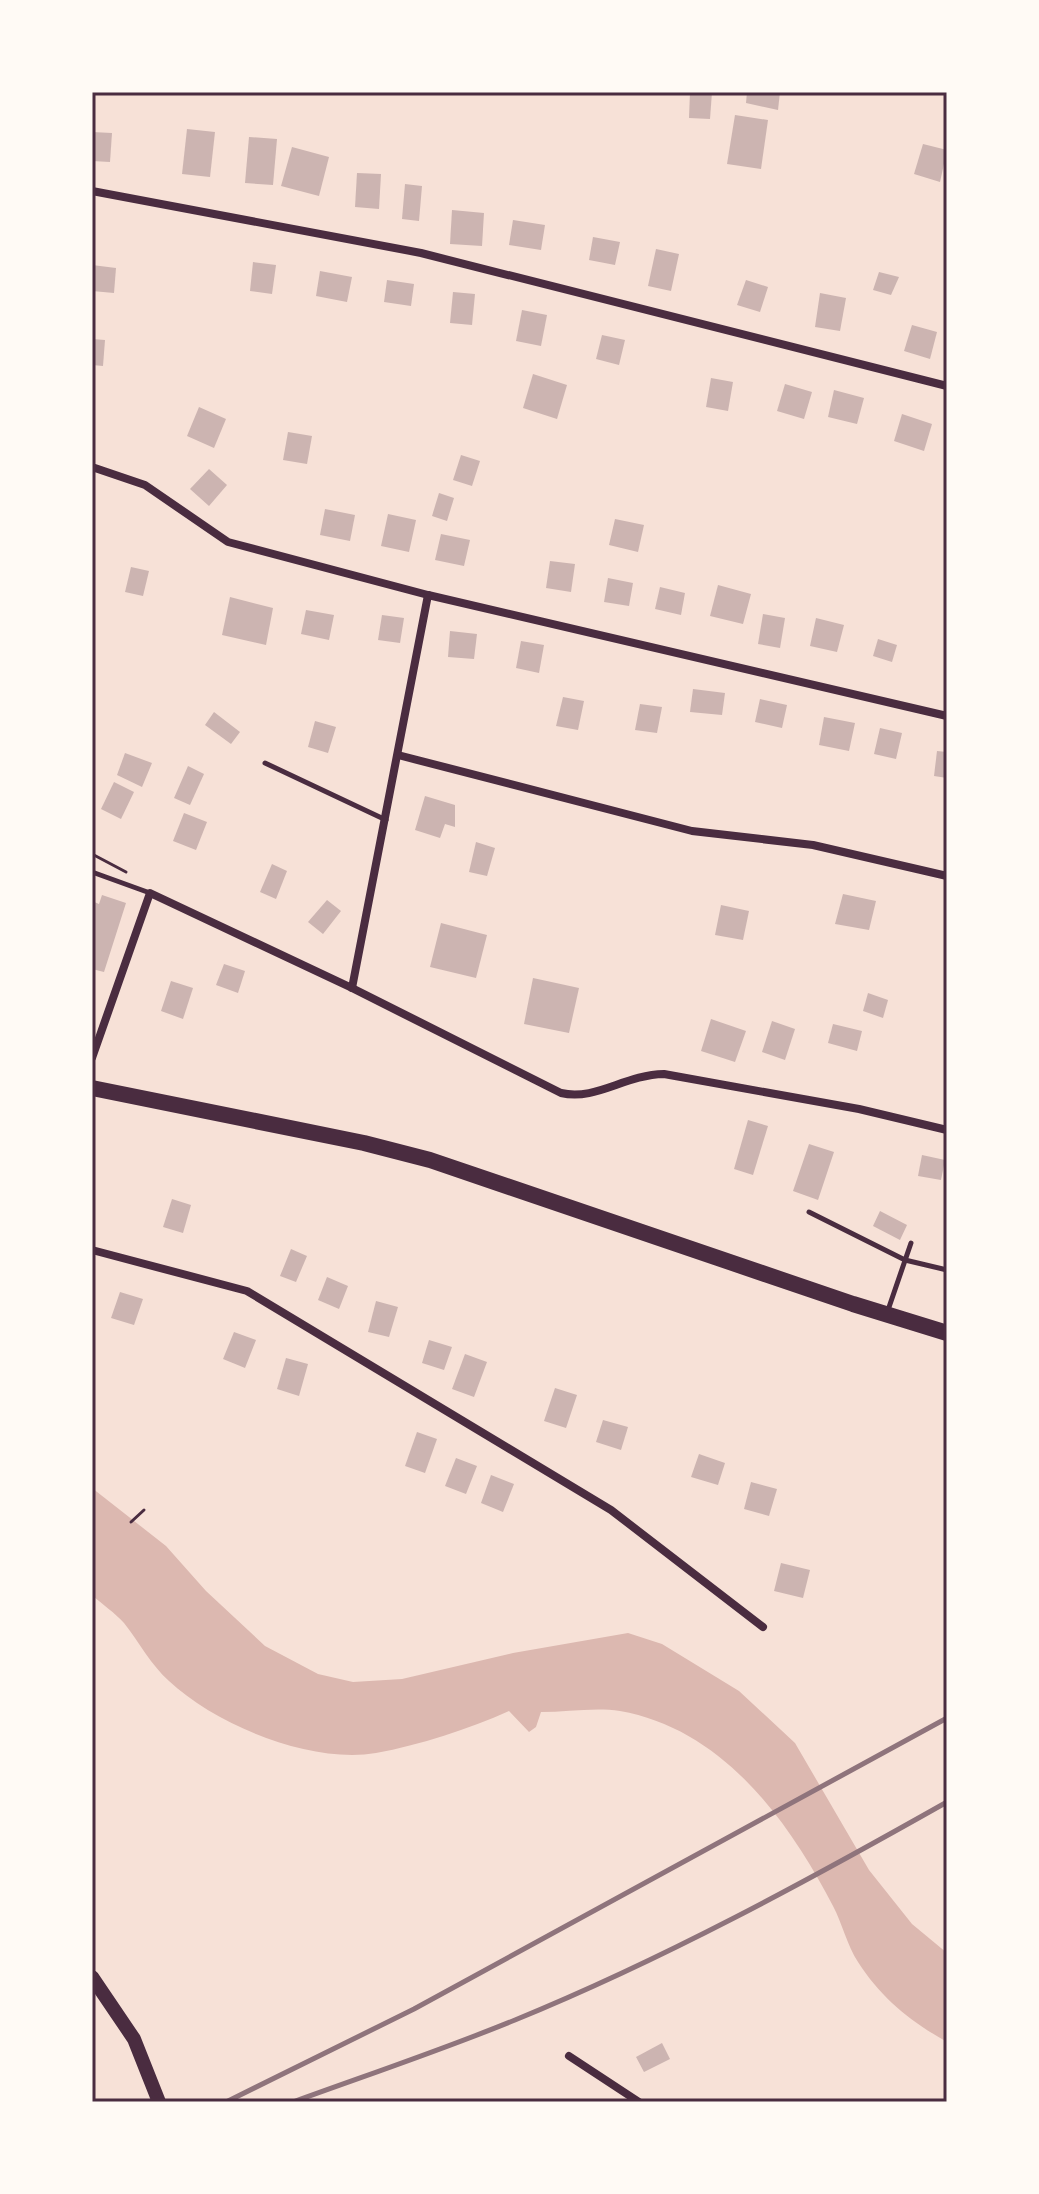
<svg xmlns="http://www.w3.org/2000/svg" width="1039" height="2194" viewBox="0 0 1039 2194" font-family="'IBM Plex Serif',serif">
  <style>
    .water { fill: #dcb8b0 }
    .building { fill: #ccb4b1 }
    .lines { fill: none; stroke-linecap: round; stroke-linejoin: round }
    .path { stroke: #4a2c40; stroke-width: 3 }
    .service { stroke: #4a2c40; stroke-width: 5 }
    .minor { stroke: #4a2c40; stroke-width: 8 }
    .secondary { stroke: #4a2c40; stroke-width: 14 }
    .primary { stroke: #4a2c40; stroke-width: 16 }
    .rail { stroke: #8f747c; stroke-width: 5 }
    .neatline { fill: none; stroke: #4a2c40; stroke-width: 3 }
  </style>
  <rect width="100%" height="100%" fill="#f7e1d7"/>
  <path class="water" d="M92,1488L166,1546L206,1591L265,1646L318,1674L353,1682L402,1679L513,1653L628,1633L662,1644L739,1691L795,1743L869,1870L912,1924L947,1953V2042C910,2021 881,1998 858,1962C847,1945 842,1923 833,1906C788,1819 722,1729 620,1711C595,1707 567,1712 541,1712L536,1727L529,1732L509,1711C469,1729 420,1745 376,1753C310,1764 216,1725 169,1681C151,1665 139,1642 124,1623C115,1613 102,1604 92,1595Z"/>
  <g class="building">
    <polygon points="690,92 712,92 710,119 689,118"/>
    <polygon points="747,92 780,92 778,110 746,103"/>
    <polygon points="735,115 768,120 761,169 727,164"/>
    <polygon points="187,129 215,132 210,177 182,174"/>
    <polygon points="92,132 112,133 110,162 92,161"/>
    <polygon points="249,137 277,139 273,185 245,183"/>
    <polygon points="923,144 947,150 940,182 914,174"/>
    <polygon points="292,147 329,157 319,196 281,186"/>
    <polygon points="357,173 381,174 379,209 355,207"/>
    <polygon points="405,184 422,186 419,221 402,219"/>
    <polygon points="452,210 484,213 482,246 450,244"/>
    <polygon points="513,220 545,225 541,250 509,245"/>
    <polygon points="593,237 620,242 615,265 589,260"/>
    <polygon points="656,249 679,254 671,291 648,286"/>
    <polygon points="253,262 276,265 272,294 250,291"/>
    <polygon points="92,265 116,268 114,293 92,291"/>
    <polygon points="320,271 352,277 347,302 316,296"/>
    <polygon points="879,272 899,277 891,295 873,290"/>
    <polygon points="387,280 414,284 411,306 384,302"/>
    <polygon points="746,280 768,287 760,312 737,305"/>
    <polygon points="453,292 475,294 472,325 450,323"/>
    <polygon points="820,293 846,298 840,331 815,327"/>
    <polygon points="522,310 547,315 541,346 516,341"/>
    <polygon points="912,325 937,332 930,359 904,351"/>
    <polygon points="602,335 625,340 619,365 596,359"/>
    <polygon points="92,339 105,340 103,366 92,365"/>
    <polygon points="533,374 567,385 557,419 523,408"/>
    <polygon points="711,378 733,382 728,411 706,407"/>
    <polygon points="785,384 812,392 804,419 777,411"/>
    <polygon points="834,390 864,398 857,424 828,417"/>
    <polygon points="199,407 226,419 214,448 187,436"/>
    <polygon points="902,414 932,424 924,451 894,441"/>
    <polygon points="288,432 312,436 307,464 283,460"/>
    <polygon points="461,455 480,461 472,486 453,480"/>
    <polygon points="209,469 227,485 209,506 190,489"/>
    <polygon points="439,493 454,498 447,521 432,516"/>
    <polygon points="325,509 355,515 350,541 320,535"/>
    <polygon points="388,514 416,520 409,552 381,546"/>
    <polygon points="615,519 644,525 638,552 609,545"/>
    <polygon points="441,534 470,540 464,566 435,560"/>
    <polygon points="550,561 575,564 571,592 546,588"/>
    <polygon points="131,567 149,571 143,596 125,592"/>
    <polygon points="608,578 633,583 629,606 604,602"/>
    <polygon points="718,585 751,594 743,624 710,616"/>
    <polygon points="660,587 685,593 681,615 655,609"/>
    <polygon points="230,597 273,608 266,645 222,635"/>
    <polygon points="306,610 334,615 329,640 301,634"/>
    <polygon points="763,614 785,618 780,648 758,644"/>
    <polygon points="382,615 404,618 400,643 378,640"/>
    <polygon points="816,618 844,625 837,652 810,646"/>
    <polygon points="450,631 477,634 474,659 448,657"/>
    <polygon points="878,639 897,645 892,662 873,656"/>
    <polygon points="521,641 544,645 539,673 516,668"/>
    <polygon points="693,689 725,693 722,715 690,712"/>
    <polygon points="563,697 584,701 578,730 556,726"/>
    <polygon points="760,699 787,705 782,728 755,722"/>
    <polygon points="640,704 662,707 657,733 635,730"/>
    <polygon points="214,712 240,732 231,744 205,725"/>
    <polygon points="824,717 855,723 849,751 819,745"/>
    <polygon points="315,721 336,727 328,753 308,747"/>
    <polygon points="880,728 902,733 896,759 874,754"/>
    <polygon points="937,751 947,752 947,778 934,776"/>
    <polygon points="125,753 152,763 142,787 117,775"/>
    <polygon points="188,766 204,774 190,805 174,798"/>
    <polygon points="114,782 134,792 121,819 101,809"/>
    <polygon points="425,796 455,805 455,827 445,824 440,838 415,830"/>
    <polygon points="184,813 207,822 196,850 173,841"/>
    <polygon points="476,842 495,848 487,876 469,872"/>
    <polygon points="272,864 287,871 276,899 260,892"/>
    <polygon points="843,894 876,901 869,930 835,924"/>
    <polygon points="102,895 126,903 104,972 92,969 92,901 99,904"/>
    <polygon points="327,900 341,911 323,934 308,922"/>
    <polygon points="721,905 749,911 743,940 715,935"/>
    <polygon points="441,923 487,935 476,978 430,967"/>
    <polygon points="224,964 245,971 238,993 216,985"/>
    <polygon points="533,978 579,988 569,1033 524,1024"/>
    <polygon points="171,981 193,988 183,1019 161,1011"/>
    <polygon points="868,993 888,1000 883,1018 863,1011"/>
    <polygon points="711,1019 746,1031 735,1062 701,1051"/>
    <polygon points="772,1021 795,1029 785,1060 762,1052"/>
    <polygon points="833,1024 862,1031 857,1051 828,1043"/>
    <polygon points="748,1120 768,1126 753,1175 734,1169"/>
    <polygon points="809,1144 834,1152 818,1200 793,1191"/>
    <polygon points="922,1155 945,1160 941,1180 918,1176"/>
    <polygon points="172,1199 191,1205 183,1233 163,1227"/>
    <polygon points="880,1211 907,1225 900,1240 873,1226"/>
    <polygon points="291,1249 307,1256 296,1282 280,1276"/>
    <polygon points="327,1277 348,1286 339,1309 318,1300"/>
    <polygon points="120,1292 143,1299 134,1325 111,1318"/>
    <polygon points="376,1301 398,1307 389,1337 368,1332"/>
    <polygon points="234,1332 256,1340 245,1368 223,1359"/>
    <polygon points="429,1340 452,1347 444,1370 422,1363"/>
    <polygon points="465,1354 487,1362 474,1397 452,1389"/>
    <polygon points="286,1358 308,1364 299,1396 277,1389"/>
    <polygon points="555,1388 577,1395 566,1428 544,1421"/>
    <polygon points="603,1420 628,1427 621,1450 596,1442"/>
    <polygon points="417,1432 437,1439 425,1473 405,1466"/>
    <polygon points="699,1454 725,1463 718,1485 691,1477"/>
    <polygon points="456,1458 477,1466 466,1494 445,1486"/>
    <polygon points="491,1475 514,1484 503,1512 481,1503"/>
    <polygon points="751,1482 777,1489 769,1516 744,1509"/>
    <polygon points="781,1563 810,1570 803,1598 774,1591"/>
    <polygon points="662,2043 670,2059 644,2072 636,2057"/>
  </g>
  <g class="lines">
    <g class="path">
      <polyline points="92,854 126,872"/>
      <polyline points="131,1522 144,1510"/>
    </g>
    <g class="service">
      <polyline points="265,763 386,820"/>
      <polyline points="92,872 150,893"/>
      <polyline points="809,1212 905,1260 947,1270"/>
      <polyline points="887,1313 911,1243"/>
    </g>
    <g class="minor">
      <polyline points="92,191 421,253 947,386"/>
      <polyline points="92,467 145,485 228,542 428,595 947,716"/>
      <polyline points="398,755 692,831 813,845 947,876"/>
      <polyline points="352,988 428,595"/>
      <path d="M92,1058L150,893L352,988L561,1093C596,1101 624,1075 664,1074L859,1109L947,1130"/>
      <polyline points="92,1250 247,1291 611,1510 763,1627"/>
      <polyline points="569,2056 639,2102"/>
    </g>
    <polyline class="secondary" points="92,1977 134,2039 159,2102"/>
    <polyline class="primary" points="92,1088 364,1143 430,1160 853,1304 947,1333"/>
    <g class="rail">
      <polyline points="226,2102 414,2009 947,1718"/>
      <path d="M293,2102C367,2075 442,2050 515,2020C664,1959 807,1881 947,1802"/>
    </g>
  </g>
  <rect width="1039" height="2194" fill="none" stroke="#fffaf5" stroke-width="188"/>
  <rect x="94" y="94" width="851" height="2006" class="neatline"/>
</svg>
